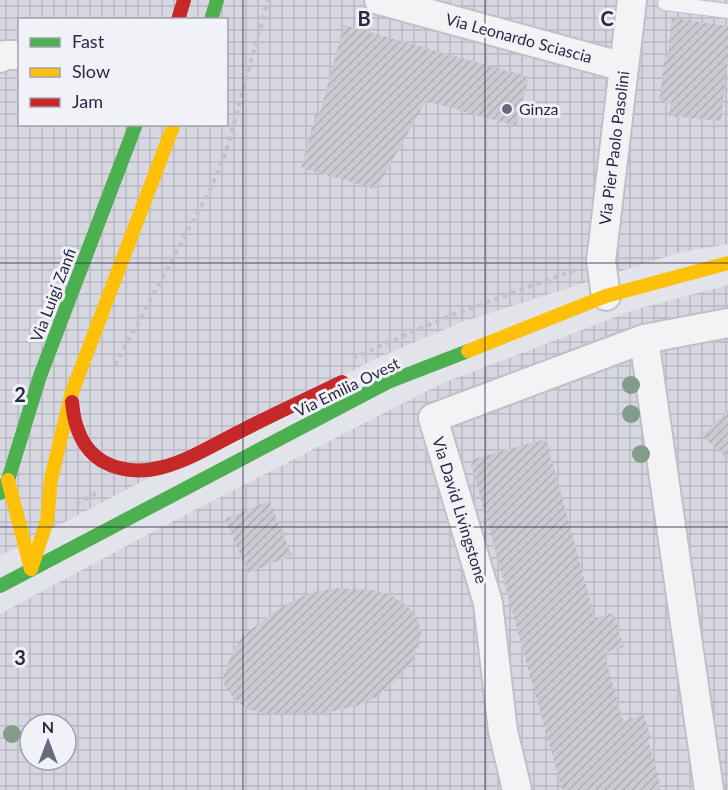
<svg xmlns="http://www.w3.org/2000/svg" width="728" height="790" viewBox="0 0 728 790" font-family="Lato,sans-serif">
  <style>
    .industrial { fill: url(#industrial-grid); fill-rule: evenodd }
    .building { fill: url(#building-hatch) }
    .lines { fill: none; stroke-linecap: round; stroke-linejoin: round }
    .lane-casing { stroke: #c0c1c7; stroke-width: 16 }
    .street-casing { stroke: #c0c1c7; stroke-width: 32 }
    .path { stroke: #c1c3c9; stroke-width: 4; stroke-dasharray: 4.5 4.5; stroke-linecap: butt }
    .lane { stroke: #f3f3f5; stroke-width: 14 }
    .street { stroke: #f3f3f5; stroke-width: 28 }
    .fast { stroke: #4caf50; stroke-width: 14 }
    .slow { stroke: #ffc107; stroke-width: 14 }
    .jam { stroke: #c62828; stroke-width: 14 }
    .tree { fill: #839c89 }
    .grid { fill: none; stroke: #282944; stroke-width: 1.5; stroke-opacity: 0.55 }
    .poi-dot { fill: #696a7e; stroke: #f1f2f8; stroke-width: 2 }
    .labels { text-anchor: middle; stroke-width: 6; stroke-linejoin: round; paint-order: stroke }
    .street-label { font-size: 16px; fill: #282944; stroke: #f1f2f8 }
    .poi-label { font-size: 16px; fill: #282944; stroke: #f1f2f8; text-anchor: start }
    .grid-label { font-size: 20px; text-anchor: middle; font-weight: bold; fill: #282944; stroke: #f1f2f8; stroke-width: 6; stroke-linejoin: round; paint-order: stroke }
  </style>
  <defs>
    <pattern id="industrial-grid" width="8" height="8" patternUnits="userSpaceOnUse" patternTransform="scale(1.5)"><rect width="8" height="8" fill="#d6d7e1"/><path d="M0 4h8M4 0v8" fill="none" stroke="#b8b9c2"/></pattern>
    <pattern id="building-hatch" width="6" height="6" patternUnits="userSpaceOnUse" patternTransform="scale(1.5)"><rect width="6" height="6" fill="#cacbd1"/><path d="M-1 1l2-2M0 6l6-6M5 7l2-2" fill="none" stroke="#aeaeb5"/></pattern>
  </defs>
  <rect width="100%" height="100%" fill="#e3e4e9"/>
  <g class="industrial">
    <path d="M0,0H728V244L681,252L459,323L369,362L0,556ZM20,20H226V124H20Z"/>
    <path d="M728,285V790H0V614L160,528L443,383L634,310ZM30,724H66V760H30Z"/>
  </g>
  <g class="building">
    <polygon points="672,18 728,26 728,57 721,121 669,116 671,103 659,102 665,55 668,55"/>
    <polygon points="344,25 529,77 516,126 426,101 376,189 301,168 316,112 320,113"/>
    <polygon points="728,410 728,459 702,436"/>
    <polygon points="546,439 595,618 613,613 624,647 604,653 623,721 644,715 651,739 648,740 660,783 658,783 660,790 562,790 470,460"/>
    <polygon points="269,501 292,555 248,573 225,519"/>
    <polygon points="337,588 371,590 390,595 403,603 416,615 421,630 419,645 411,663 394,682 376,697 357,706 324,713 268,714 247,709 235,699 225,687 223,678 231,655 243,636 275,611 298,598 318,591"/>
  </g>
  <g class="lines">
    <defs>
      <polyline id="lane" points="666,0 665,3 728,11"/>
      <g id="street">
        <polyline points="379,0 624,67"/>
        <polyline points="0,58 5,55 20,55"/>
        <polyline points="606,296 601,261 632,0"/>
        <polyline points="644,339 709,790"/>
        <polyline points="517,790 503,731 488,603 433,418 644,339 728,323"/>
      </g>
    </defs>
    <use href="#lane" class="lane-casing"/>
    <use href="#street" class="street-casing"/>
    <g class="path">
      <polyline points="353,358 447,317 578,269"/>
      <polyline points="115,365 210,190 226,152 268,0"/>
      <polyline points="76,504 99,492"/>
    </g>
    <use href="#lane" class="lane"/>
    <use href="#street" class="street"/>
    <g class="fast">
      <polyline points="211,20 217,0"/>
      <polyline points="0,493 8,480 40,376 136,124"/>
      <polyline points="0,586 388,382 468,351"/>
    </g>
    <g class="slow">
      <polyline points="468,351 606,296 728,263"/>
      <polyline points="8,480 31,569"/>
      <polyline points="31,569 47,521 51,479 72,392 174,124"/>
    </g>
    <g class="jam">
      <polyline points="178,20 184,0"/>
      <path d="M72,402C74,425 81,448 102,461C150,488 200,451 243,430C276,413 309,398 342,382"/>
    </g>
  </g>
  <g class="tree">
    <circle cx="631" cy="385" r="9"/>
    <circle cx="631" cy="414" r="9"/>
    <circle cx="641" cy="454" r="9"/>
    <circle cx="12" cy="734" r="9"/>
  </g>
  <path class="grid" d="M243,0V790M485,0V790M0,263H728M0,527H728"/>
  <circle class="poi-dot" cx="507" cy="109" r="6"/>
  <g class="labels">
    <g class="street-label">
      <text transform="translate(519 38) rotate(15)" y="6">Via Leonardo Sciascia</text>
      <text transform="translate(614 148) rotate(-83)" y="6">Via Pier Paolo Pasolini</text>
      <text transform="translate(53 295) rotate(-69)" y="6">Via Luigi Zanfi</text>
      <text transform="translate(347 387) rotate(-26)" y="6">Via Emilia Ovest</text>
      <text transform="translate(460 510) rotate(73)" y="6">Via David Livingstone</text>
    </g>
    <g class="poi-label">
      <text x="519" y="115">Ginza</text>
    </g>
  </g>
  <g class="grid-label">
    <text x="364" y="26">B</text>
    <text x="607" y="26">C</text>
    <text x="20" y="402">2</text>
    <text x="20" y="665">3</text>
  </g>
  <rect x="18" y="18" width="210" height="108" fill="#f1f2f8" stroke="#a1a2b0" stroke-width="1.5"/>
  <rect x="30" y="38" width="30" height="9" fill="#4caf50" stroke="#a1a2b0" stroke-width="1.5"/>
  <text x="72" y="48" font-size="18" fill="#282944">Fast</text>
  <rect x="30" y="68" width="30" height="9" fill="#ffc107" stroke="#a1a2b0" stroke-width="1.5"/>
  <text x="72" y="78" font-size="18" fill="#282944">Slow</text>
  <rect x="30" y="98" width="30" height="9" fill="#c62828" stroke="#a1a2b0" stroke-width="1.5"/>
  <text x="72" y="108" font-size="18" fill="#282944">Jam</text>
  <g transform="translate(48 742)"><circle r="28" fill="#f1f2f8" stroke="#a1a2b0" stroke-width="1.5"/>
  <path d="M0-4.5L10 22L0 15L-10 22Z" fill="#696a7e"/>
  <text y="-9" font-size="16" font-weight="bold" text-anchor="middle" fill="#282944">N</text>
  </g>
</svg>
